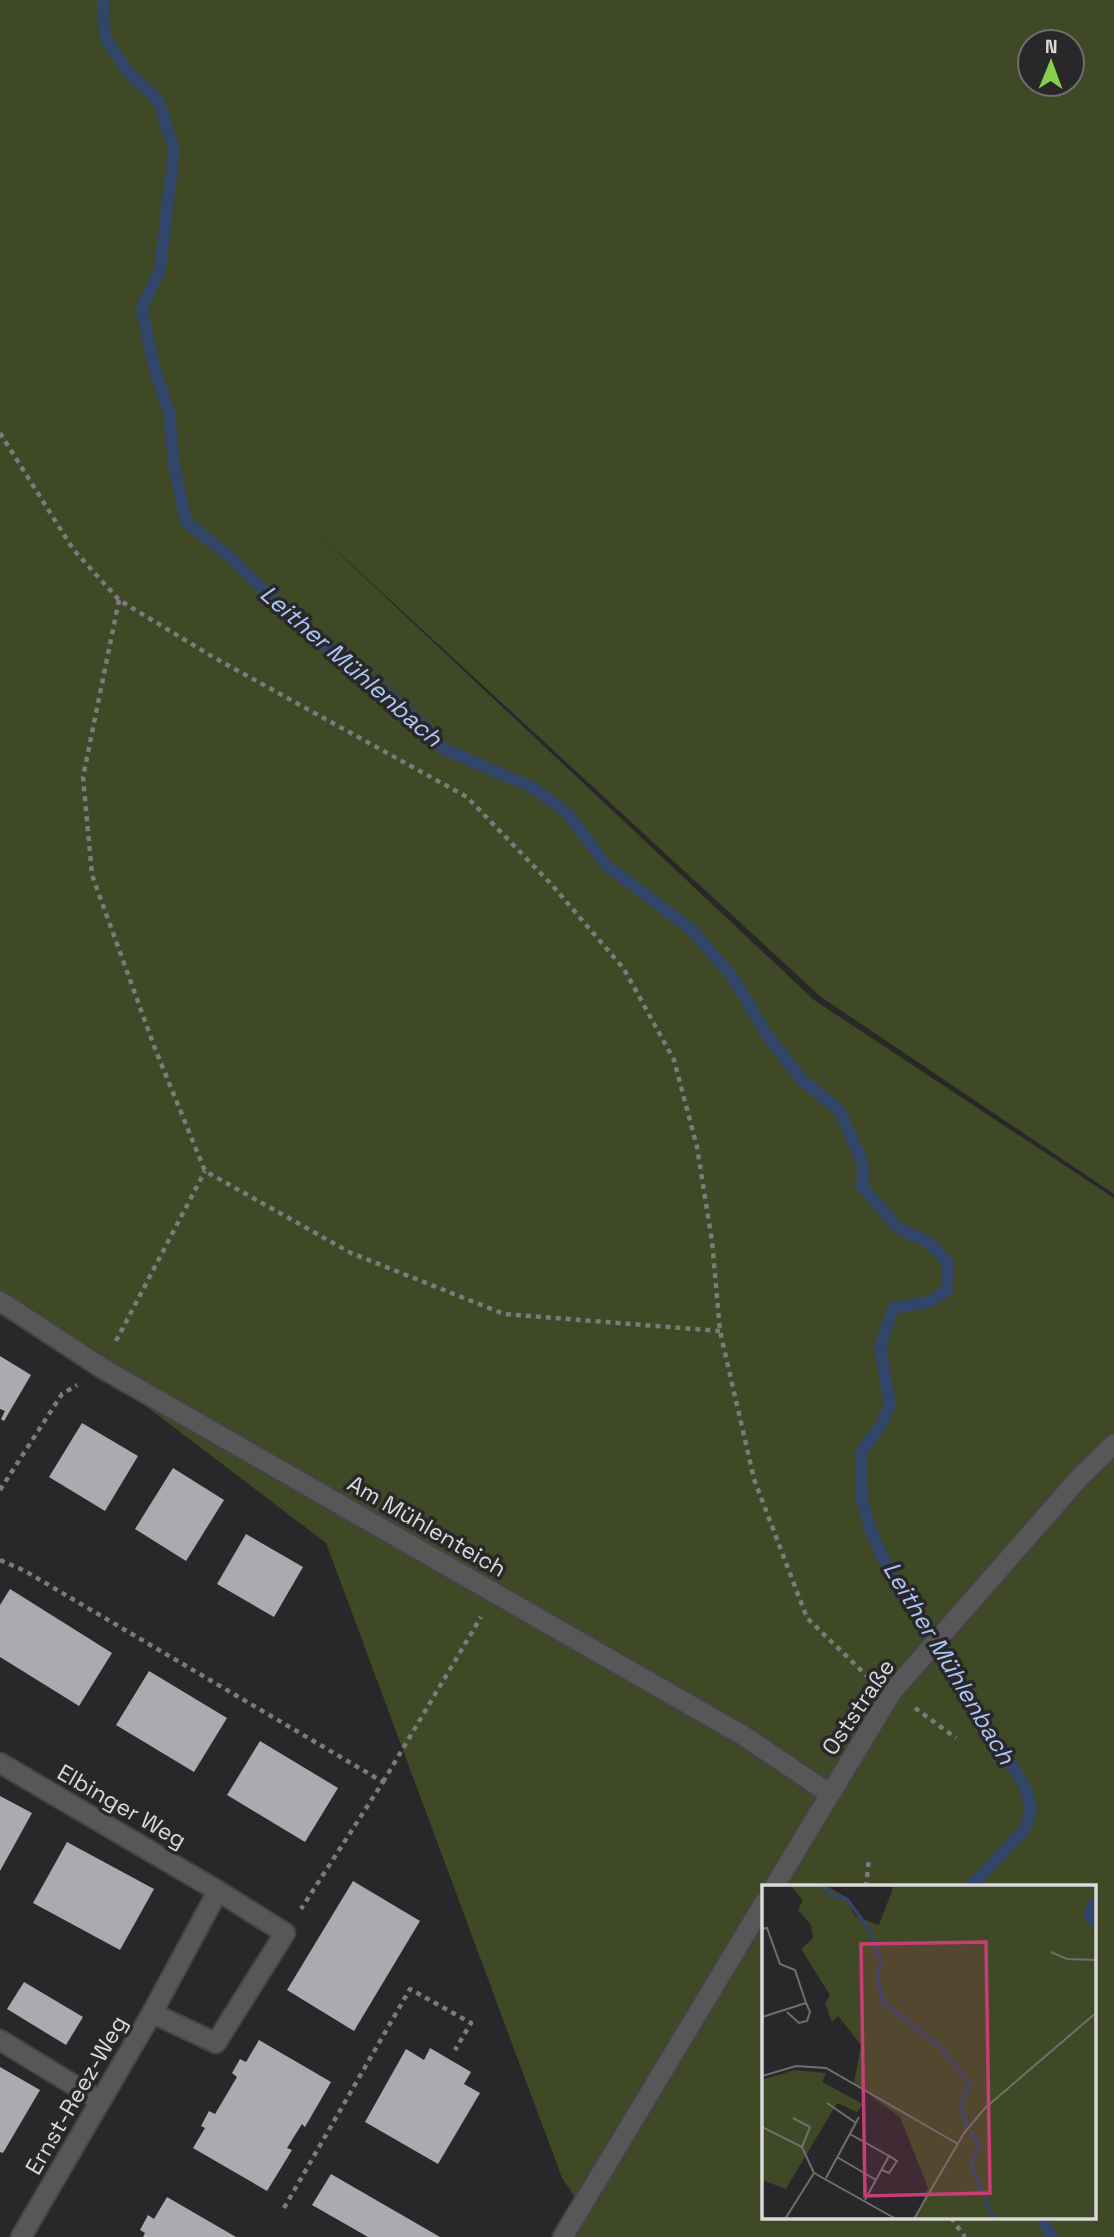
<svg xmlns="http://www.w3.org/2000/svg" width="1114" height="2237" viewBox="0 0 1114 2237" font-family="'Space Grotesk',sans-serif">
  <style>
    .green { fill: #3f4925; fill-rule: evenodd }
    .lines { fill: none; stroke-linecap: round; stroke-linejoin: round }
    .stream { stroke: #324669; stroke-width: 12 }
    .building { fill: #aaaaaf }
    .minor-casing { stroke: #454345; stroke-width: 23 }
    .tertiary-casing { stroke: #454345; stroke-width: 23 }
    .path { stroke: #7c7a7b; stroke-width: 4.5; stroke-dasharray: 5 5; stroke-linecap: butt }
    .minor { stroke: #585656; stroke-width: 19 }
    .tertiary { stroke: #585656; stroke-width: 19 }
    .labels { text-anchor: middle; stroke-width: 7; stroke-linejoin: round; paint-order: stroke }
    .street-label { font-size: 23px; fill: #dad8d9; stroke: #292729 }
    .water-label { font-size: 24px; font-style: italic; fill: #abc8f9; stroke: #292729 }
    .inset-river { fill: none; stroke: #324669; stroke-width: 3.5 }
    .inset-road { fill: none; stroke: #706e6f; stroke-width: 2 }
    .view { fill: #c73e74; fill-opacity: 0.15; stroke: #c73e74; stroke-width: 3.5 }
    .inset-edge { fill: none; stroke: #dad8d9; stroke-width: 3.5 }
  </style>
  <rect width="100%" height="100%" fill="#292729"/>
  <path class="green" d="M0,0H1114V1194L821,997L311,527L814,1000L1114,1198V2237H573L586,2214L562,2178L326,1543L0,1295ZM1030,42H1072V84H1030ZM764,1887H1095V2218H764Z"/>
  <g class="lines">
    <g class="stream">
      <polyline points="103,0 105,37 128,72 158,100 174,150 160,269 142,308 153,363 169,413 174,464 186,522 230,557 282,608 341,659 382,689 424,726 442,748 532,787 567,813 606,865 692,930 731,975 768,1036 802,1080 840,1111 864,1166 862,1186 897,1227 928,1242 947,1261 948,1289 929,1302 893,1308 880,1347 890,1406 880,1426 861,1453 862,1500 871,1531 893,1580 1025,1786 1031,1810 1025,1829 970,1887"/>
      <polyline points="1043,2218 1051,2237"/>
    </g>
  </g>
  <g class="building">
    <polygon points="0,1356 31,1375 4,1421 1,1419 5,1411 0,1409"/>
    <polygon points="82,1423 138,1456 105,1511 49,1477"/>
    <polygon points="173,1468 224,1500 186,1561 135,1529"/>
    <polygon points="246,1534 303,1567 274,1617 217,1584"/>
    <polygon points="10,1589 112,1653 79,1706 0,1657 0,1605"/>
    <polygon points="149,1671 227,1718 194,1772 116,1725"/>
    <polygon points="260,1741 338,1788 305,1842 227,1795"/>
    <polygon points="0,1796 32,1813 0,1871"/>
    <polygon points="67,1842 154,1889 120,1950 33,1903"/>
    <polygon points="353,1881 420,1921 354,2031 287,1990"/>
    <polygon points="24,1982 83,2017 66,2045 7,2009"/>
    <polygon points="259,2040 331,2082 305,2127 302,2124 287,2148 292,2150 267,2191 193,2148 205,2128 201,2126 209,2111 215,2114 237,2077 232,2073 240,2059 246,2062"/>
    <polygon points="430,2048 471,2072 464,2084 480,2093 438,2164 365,2122 406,2049 424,2060"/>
    <polygon points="0,2067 40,2090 3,2153 0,2152"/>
    <polygon points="331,2174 440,2237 368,2237 312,2205"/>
    <polygon points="167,2197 236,2237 143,2237 145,2233 140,2230 148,2215 154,2219"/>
  </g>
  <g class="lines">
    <defs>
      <g id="minor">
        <polyline points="0,1301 102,1368 744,1736 830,1794"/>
        <polyline points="0,1763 218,1891"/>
        <polyline points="0,2040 100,2101"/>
        <polyline points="21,2237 152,2013 218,1891 285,1933 216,2043 152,2013"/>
      </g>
      <g id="tertiary">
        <polyline points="774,1887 892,1692 1080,1477 1114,1444"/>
        <polyline points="563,2237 764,1903"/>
      </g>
    </defs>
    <use href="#minor" class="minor-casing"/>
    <use href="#tertiary" class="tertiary-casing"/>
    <g class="path">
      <polyline points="0,433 73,549 119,600 213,657 467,797 552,885 624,969 674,1060 697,1147 712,1241 720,1331 754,1479 807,1618 867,1676"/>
      <polyline points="119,600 83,777 92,875 154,1046 205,1171 351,1253 504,1314 720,1331"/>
      <polyline points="116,1341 205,1171"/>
      <polyline points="0,1490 62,1394 77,1385"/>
      <polyline points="0,1560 25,1571 383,1782 301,1909"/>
      <polyline points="915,1708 956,1738"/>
      <polyline points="383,1782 481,1617"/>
      <polyline points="866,1887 869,1858"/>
      <polyline points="284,2208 410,1989 471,2023 455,2050"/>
      <polyline points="951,2218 965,2237"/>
    </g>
    <use href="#minor" class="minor"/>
    <use href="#tertiary" class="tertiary"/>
  </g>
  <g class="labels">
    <g class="street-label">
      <text transform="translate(427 1526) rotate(30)" y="8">Am Mühlenteich</text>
      <text transform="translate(858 1707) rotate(-56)" y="8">Oststraße</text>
      <text transform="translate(122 1806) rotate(30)" y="8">Elbinger Weg</text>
      <text transform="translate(76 2095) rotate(-60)" y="8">Ernst-Reez-Weg</text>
    </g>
    <g class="water-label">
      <text transform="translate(351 666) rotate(41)" y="8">Leither Mühlenbach</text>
      <text transform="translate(949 1663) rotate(59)" y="8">Leither Mühlenbach</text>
    </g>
  </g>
  <g transform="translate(762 1885)">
    <rect width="334" height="334" fill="#292729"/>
    <path d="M28,0H63L84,12L93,31L117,40L132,0H334V334H153L166,303L138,232L92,198L99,160L76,131L70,137L63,118L68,110L39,64L51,53L49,40L36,25L41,15ZM32,185L64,188L60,197L101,219L95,227L75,218L24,304L0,295V195Z" fill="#3f4925"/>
    <path d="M335,12V48H334L321,30L328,14Z" fill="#324669"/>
    <path class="inset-river" d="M60,0L71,10L85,14L108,46L119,76L115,93L121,117L178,162L208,199L198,221L206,241M209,246L218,261L209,276L212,288L232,334"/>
    <path class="inset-road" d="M0,44L5,43L18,79L33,85L44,118L0,132M289,67L305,74L335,75M25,127L37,138L45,136L48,127L44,118M0,191L34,181L64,183L196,259M65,218L94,238M0,242L40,262L48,242L31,233M88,249L127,271M40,262L52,288M75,272L114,295M52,288L134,334M64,293L97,232M103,315L127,271L135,276L127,288L120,285M23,334L52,288M152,334L202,248L223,223L335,127"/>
    <path class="view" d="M224,57L228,308L103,311L99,59Z"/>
    <rect width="334" height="334" class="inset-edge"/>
  </g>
  <g transform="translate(1051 63) rotate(1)"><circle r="33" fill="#292729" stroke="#706e6f" stroke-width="2"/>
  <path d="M0-5L12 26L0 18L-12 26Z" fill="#86cf4b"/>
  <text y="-10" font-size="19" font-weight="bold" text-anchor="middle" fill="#dad8d9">N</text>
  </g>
</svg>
